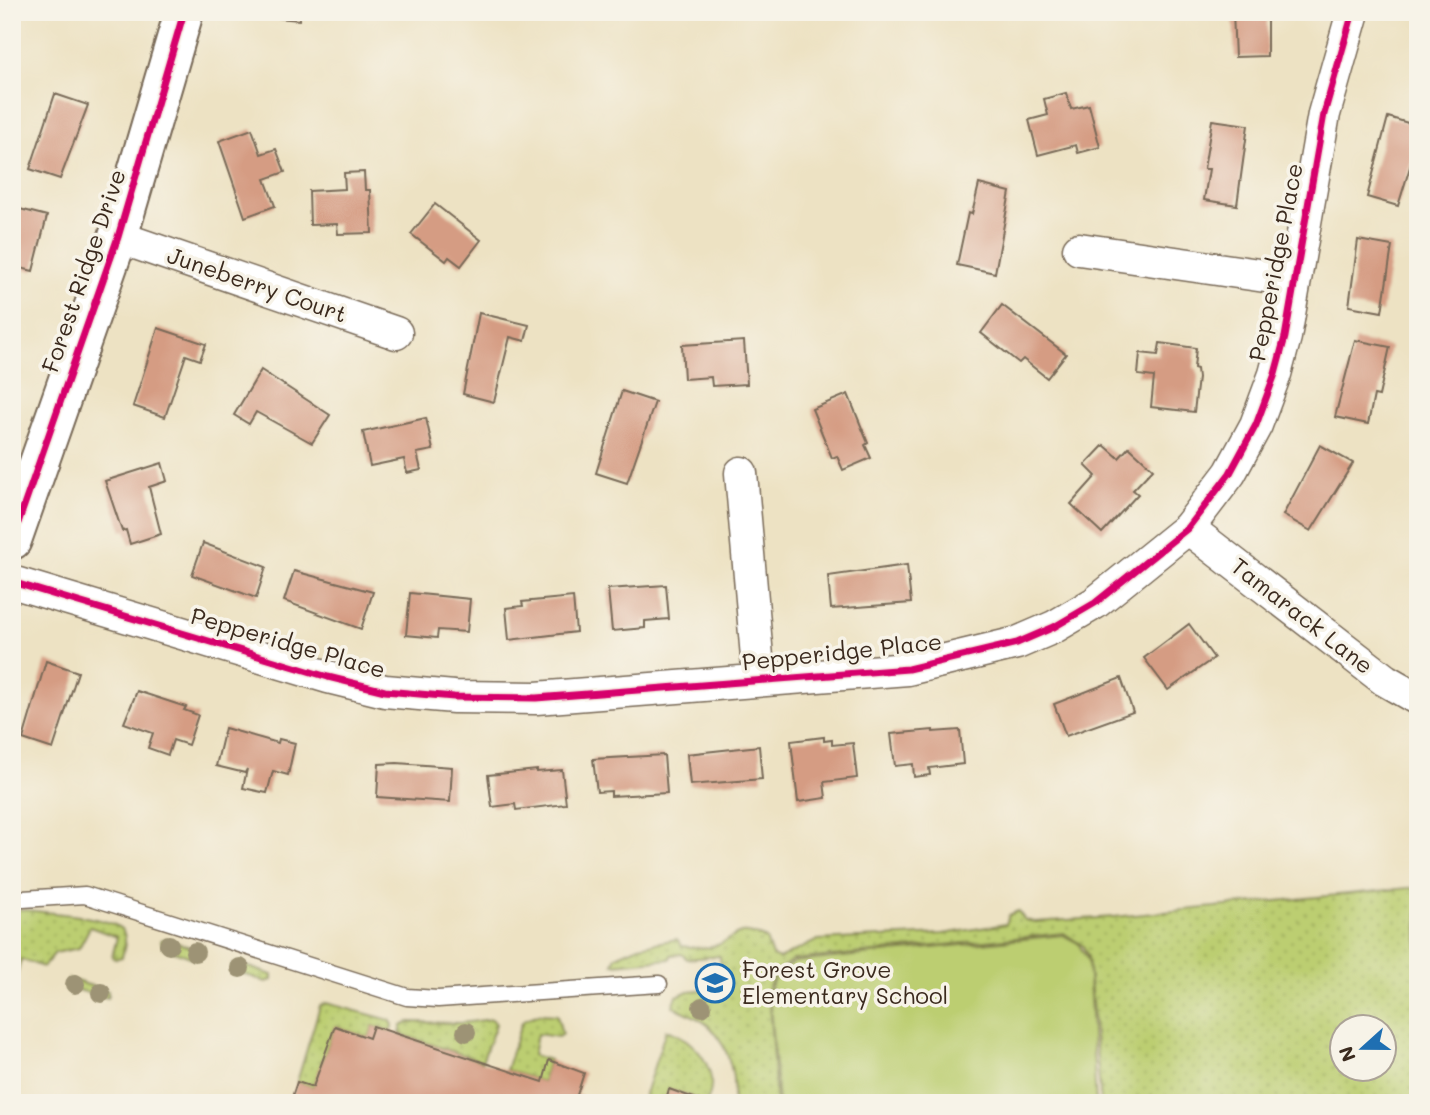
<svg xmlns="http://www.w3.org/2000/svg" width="1430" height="1115" viewBox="0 0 1430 1115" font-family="Mali,sans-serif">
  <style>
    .grass { fill: url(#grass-dots); stroke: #7c7c48; stroke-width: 2; fill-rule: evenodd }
    .pitch { fill: #bcce71; stroke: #7c7c48; stroke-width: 2 }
    .building { fill: #d59c83 }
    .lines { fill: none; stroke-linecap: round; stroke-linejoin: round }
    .lane-casing { stroke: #796a58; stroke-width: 19 }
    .street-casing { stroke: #796a58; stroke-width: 35 }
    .secondary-casing { stroke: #796a58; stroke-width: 42 }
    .lane { stroke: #fff; stroke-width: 16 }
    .street { stroke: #fff; stroke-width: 32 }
    .secondary { stroke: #fff; stroke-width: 38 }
    .cycleway-casing { stroke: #f7f3e8; stroke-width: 11 }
    .cycleway { stroke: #d6006c; stroke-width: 7 }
    .tree { fill: #9d9374 }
    .labels { text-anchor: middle; stroke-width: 7; stroke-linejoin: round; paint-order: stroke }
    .street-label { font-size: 23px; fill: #3b2a1e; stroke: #f7f3e8 }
    .poi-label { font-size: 23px; fill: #3b2a1e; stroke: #f7f3e8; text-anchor: start }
  </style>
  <defs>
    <pattern id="grass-dots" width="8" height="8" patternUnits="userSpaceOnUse" patternTransform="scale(1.75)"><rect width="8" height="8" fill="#bcce71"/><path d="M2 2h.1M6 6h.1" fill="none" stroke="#a2b161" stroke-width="1.8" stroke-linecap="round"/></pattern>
  </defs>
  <rect width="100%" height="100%" fill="#f7f3e8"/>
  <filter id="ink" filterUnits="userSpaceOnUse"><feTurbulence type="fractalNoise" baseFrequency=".0143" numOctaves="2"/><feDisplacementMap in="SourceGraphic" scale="14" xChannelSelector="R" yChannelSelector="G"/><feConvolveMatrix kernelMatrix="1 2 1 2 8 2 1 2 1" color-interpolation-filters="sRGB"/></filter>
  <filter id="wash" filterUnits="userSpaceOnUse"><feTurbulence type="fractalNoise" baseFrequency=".00686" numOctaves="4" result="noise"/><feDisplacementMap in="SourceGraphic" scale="28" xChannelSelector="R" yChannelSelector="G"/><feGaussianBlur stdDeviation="1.57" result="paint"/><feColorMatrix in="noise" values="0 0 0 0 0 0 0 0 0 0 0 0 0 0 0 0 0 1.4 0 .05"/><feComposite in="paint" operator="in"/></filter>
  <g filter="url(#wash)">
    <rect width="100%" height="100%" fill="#ede2c3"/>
    <g class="grass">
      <path d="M1418,887V1103H1101L1088,957L1083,946L1064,933L793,960L776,972L768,988L776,1103H732C737,1078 729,1048 712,1029C702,1018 686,1013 673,1006L677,996L688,991L722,988L720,956L687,959L682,954L671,955L670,959L613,964L616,956L639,946L677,939L682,946C691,947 701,949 710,947C737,942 732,923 766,939L772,956L779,959L818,940L943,934L1006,924L1009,915L1018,911L1025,920L1035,922L1114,917ZM1342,1028H1384V1070H1342Z"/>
      <path d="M12,908C35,913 109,914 122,930C128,938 124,948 122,957L115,959L112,957L117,937L90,927L79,948L55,953L43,967L21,959L12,993Z"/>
      <polygon points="166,939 200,950 201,955 196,959 163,947 161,940"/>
      <polygon points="238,963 272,975 272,980 266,982 235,971 232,965"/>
      <polygon points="69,979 108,991 108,998 70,988"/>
      <polygon points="326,1003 390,1020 393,1025 390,1031 373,1026 369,1038 335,1026 313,1087 297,1082 320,1006"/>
      <polygon points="540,1014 557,1015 562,1034 558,1037 537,1034 533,1055 549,1060 543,1082 506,1070 521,1024 525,1019"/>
      <polygon points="492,1019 496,1024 482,1061 400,1034 402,1026 409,1022 461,1023"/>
      <path d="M666,1030C695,1038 723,1073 706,1103L669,1089L665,1103H642Z"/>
    </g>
    <polygon class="pitch" points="1063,935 1078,943 1088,961 1096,1103 778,1103 769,993 774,978 794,962"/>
    <g id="blocks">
      <g class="building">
        <polygon points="257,12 300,12 299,20 256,16"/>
        <polygon points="1233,12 1267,12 1267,56 1235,57"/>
        <polygon points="1066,93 1071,109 1089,105 1100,147 1078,153 1076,145 1038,155 1029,120 1048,115 1044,99"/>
        <polygon points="55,94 88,105 60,179 30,169"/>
        <polygon points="1388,117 1418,126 1418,141 1398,206 1367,197"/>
        <polygon points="1212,120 1248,125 1237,205 1204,200 1209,169 1204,169"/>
        <polygon points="252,129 261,154 276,149 285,172 265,179 275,206 245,217 219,141"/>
        <polygon points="364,172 365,190 370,190 372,233 338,234 337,224 310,225 309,191 345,189 344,173"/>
        <polygon points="979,184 1010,192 995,273 957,265 968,213 972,214"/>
        <polygon points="435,204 481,240 461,266 449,257 446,261 411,234"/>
        <polygon points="12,207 47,216 33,271 12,266"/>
        <polygon points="1358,240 1392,246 1382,312 1349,306"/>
        <polygon points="1002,305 1066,354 1047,378 1023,359 1019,363 981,333"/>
        <polygon points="479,313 529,325 525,341 510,337 494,402 463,394"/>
        <polygon points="158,328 206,344 200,360 186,355 165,417 133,406"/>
        <polygon points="1355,340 1390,347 1379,396 1374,395 1368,424 1335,417"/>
        <polygon points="744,341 747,384 712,386 711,377 684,379 682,345"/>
        <polygon points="1160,343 1196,348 1194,368 1197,369 1198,378 1194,412 1151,407 1154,377 1138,375 1140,353 1158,355"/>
        <polygon points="261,370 330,415 312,443 256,412 249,424 234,415"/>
        <polygon points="622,391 655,402 627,483 596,473"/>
        <polygon points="848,394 868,443 865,445 871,458 843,470 837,456 832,458 812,409"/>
        <polygon points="426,418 433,450 417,453 421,470 407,473 404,459 370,466 363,432"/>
        <polygon points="1104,445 1119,458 1129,447 1153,469 1133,490 1138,494 1102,533 1071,504 1096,476 1085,465"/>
        <polygon points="1320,445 1353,463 1311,531 1283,515"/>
        <polygon points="162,463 167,481 149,487 161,534 130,544 126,530 122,531 105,481"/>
        <polygon points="203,543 266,567 256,598 192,575"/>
        <polygon points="907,565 911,603 831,609 828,576"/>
        <polygon points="294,571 373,592 361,629 284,601"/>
        <polygon points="666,585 669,619 645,621 645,628 612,631 608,589"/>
        <polygon points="410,593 470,599 467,632 438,630 437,638 406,635"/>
        <polygon points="573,597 576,632 509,640 506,608 523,606 522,602"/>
        <polygon points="1189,624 1214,658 1168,690 1144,658"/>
        <polygon points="46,661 78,672 53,749 23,739"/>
        <polygon points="1121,678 1133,712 1066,736 1054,704"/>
        <polygon points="137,691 186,707 184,710 198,715 188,745 173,740 168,755 148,748 153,733 124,723"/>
        <polygon points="225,728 278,743 279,739 295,743 288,775 273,771 267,793 243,788 247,769 245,773 216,766"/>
        <polygon points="933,730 933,732 960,730 963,764 929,768 930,775 914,777 913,764 895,766 891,734"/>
        <polygon points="824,737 824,741 832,740 832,745 853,743 857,778 824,782 826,798 798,802 791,741"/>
        <polygon points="759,746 762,779 690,785 687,754"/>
        <polygon points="664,755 667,793 611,796 611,791 597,792 593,759"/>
        <polygon points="397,763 452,767 450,802 377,797 379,764"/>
        <polygon points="537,770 537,772 562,770 566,804 516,810 515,804 492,807 488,775"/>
        <polygon points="335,1026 369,1038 373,1026 543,1082 549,1060 584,1073 577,1095 601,1103 290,1103 297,1082 313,1087"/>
        <polygon points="669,1089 705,1102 705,1103 665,1103"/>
      </g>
    </g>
  </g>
  <g filter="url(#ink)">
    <use href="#blocks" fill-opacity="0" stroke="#796a58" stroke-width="2"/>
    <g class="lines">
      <defs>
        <polyline id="lane" points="12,895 23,899 85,895 407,997 438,999 659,984"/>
        <g id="street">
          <polyline points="118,237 396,333"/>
          <polyline points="1079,249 1293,280"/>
          <polyline points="741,473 759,680"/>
          <polyline points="1188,528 1385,680 1418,699"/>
          <polyline points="12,582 328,677 385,691 454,697 536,698 908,669 1017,643 1054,627 1095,603 1188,528 1230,473 1256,425 1275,374 1285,337 1324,114 1353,12"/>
        </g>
        <polyline id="secondary" points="12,540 118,237 184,12"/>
      </defs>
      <use href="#lane" class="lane-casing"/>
      <use href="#street" class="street-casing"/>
      <use href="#secondary" class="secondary-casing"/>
      <use href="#lane" class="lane"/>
      <use href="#street" class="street"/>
      <use href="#secondary" class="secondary"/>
      <defs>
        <g id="cycleway">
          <polyline points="12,540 118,237 184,12"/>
          <polyline points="12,582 328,677 385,691 454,697 536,698 908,669 1017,643 1054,627 1095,603 1188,528 1230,473 1256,425 1275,374 1285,337 1324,114 1353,12"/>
        </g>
      </defs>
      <use href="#cycleway" class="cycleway-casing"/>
      <use href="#cycleway" class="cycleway"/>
    </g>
    <g class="tree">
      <circle cx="169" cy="945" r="10"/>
      <circle cx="195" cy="952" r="10"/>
      <circle cx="240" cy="968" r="10"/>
      <circle cx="75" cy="984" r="10"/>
      <circle cx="101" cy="993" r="10"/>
      <circle cx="702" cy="1007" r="10"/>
      <circle cx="466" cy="1032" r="10"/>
    </g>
  </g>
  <defs>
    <symbol id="school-ring" viewBox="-11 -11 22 22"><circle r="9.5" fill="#f7f3e8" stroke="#1f6fb2" stroke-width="1.5"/><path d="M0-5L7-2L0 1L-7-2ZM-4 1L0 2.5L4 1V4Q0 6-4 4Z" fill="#1f6fb2"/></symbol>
  </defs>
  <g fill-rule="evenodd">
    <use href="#school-ring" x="693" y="961" width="44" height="44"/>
  </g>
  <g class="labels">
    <g class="street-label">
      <text transform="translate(1276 262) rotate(-79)" y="8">Pepperidge Place</text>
      <text transform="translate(84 271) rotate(-71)" y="8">Forest Ridge Drive</text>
      <text transform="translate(257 285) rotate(19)" y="8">Juneberry Court</text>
      <text transform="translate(1302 616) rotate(38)" y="8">Tamarack Lane</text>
      <text transform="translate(288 643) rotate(16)" y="8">Pepperidge Place</text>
      <text transform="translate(842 652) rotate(-6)" y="8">Pepperidge Place</text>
    </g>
    <g class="poi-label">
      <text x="742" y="978">Forest Grove<tspan x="742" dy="26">Elementary School</tspan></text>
    </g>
  </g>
  <rect width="1430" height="1115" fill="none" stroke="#f7f3e8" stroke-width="42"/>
  <g transform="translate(1363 1048) rotate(249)"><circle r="33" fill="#f7f3e8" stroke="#aca397" stroke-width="2"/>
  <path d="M0-5L12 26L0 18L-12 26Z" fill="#1f6fb2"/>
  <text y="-10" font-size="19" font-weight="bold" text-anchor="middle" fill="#3b2a1e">N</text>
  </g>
</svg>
